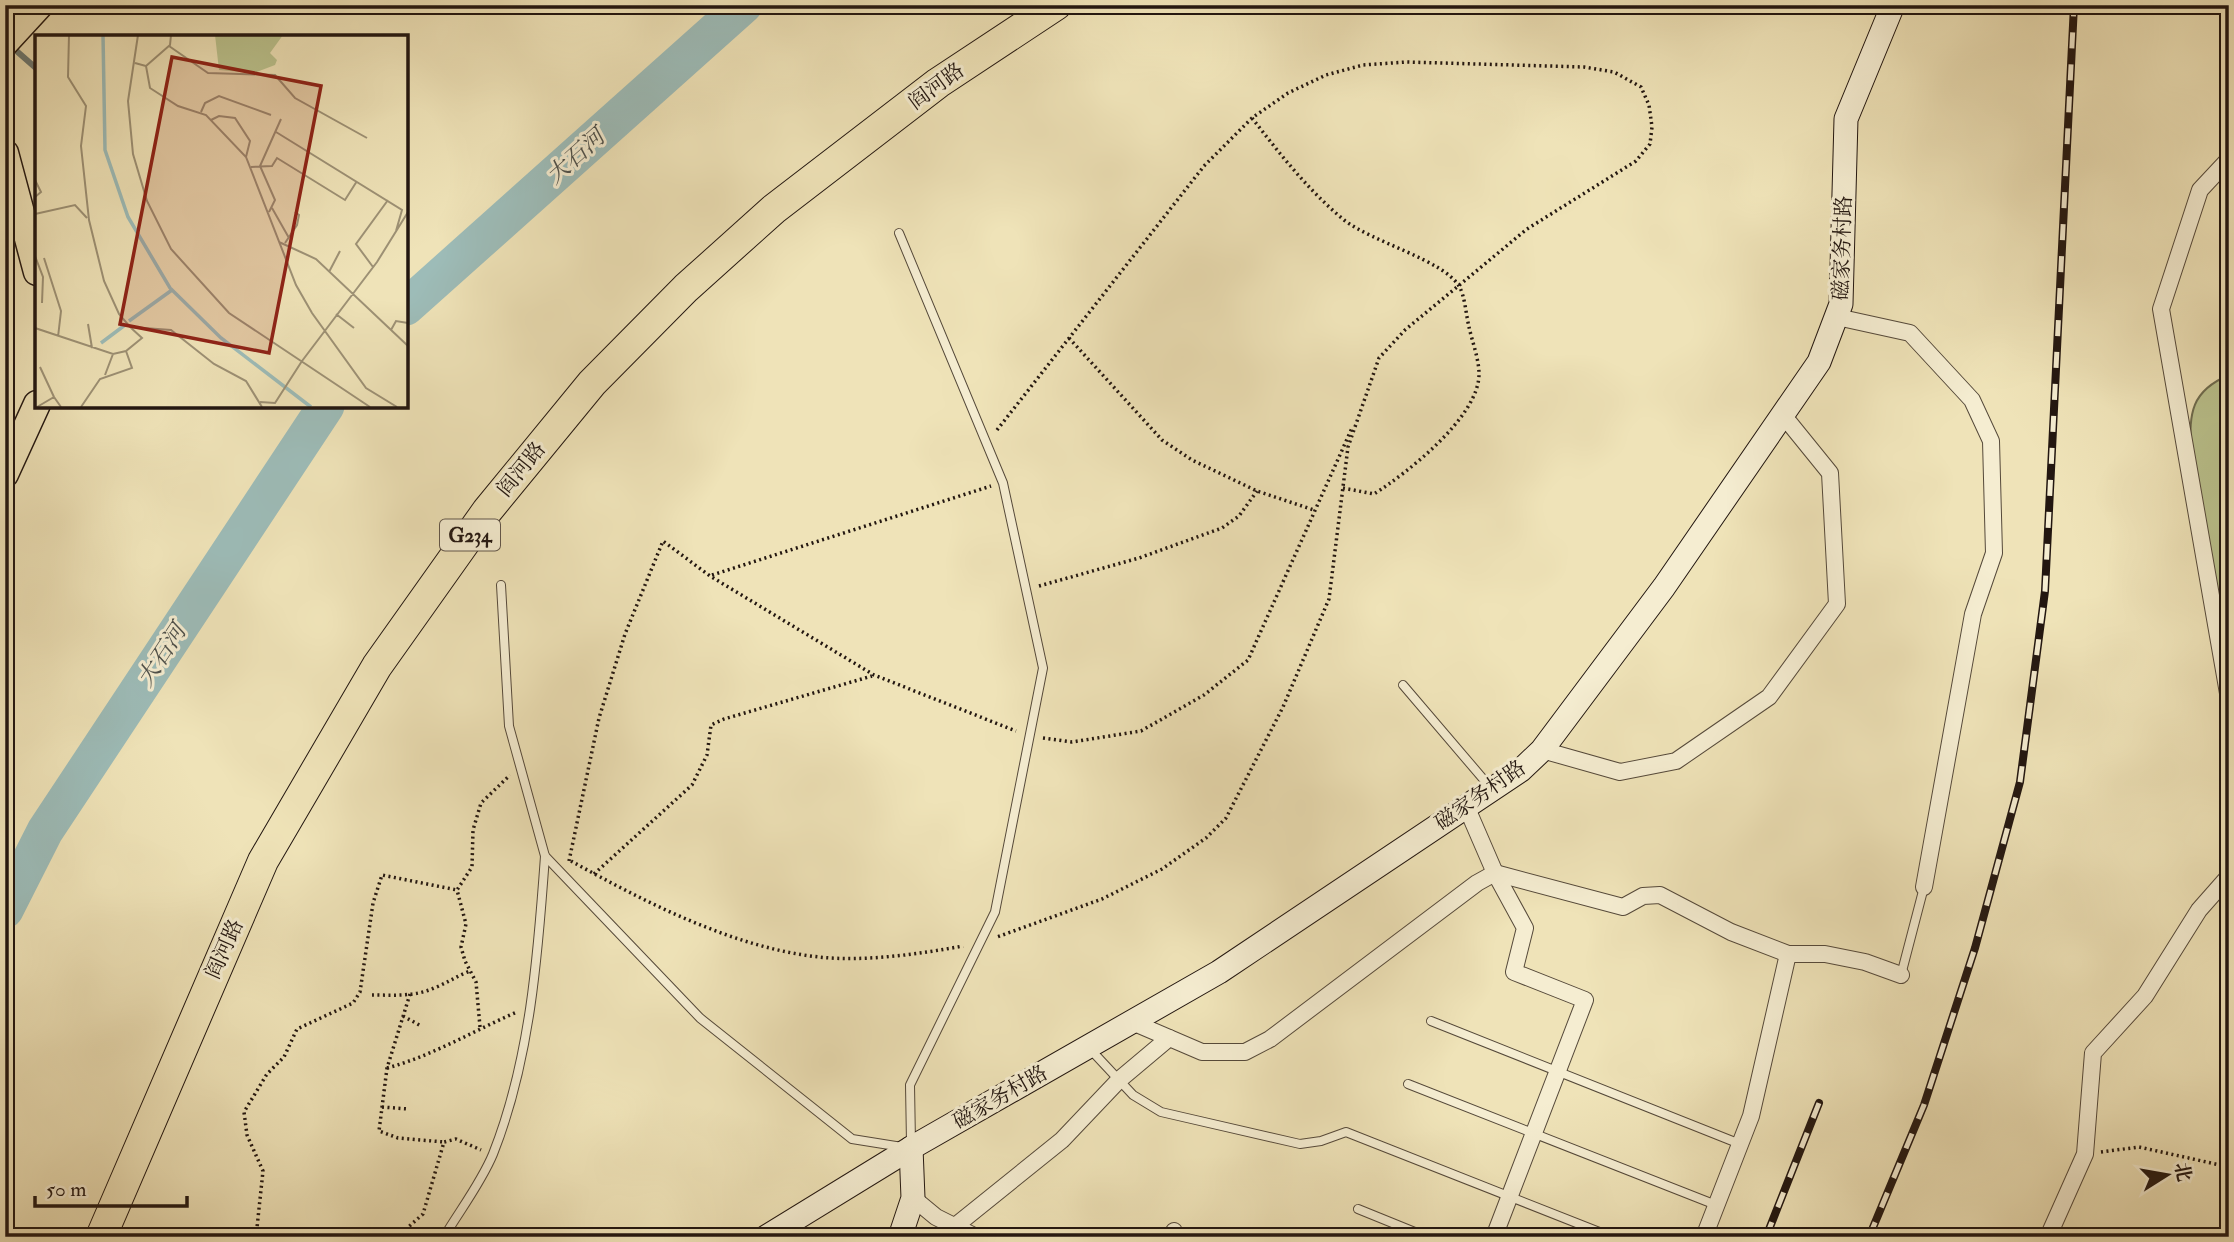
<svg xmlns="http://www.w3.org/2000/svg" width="2234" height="1242" viewBox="0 0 2234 1242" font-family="'IM FELL Double Pica','Noto Serif SC',serif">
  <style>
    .green { fill: #bbc38e; stroke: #6e6c4f; stroke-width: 2 }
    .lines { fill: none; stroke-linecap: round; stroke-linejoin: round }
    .stream { stroke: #6c7a75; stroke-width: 6 }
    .river { stroke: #9dbcb8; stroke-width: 37 }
    .lane-casing { stroke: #55493a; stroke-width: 10 }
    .street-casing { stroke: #55493a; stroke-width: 18 }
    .secondary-casing { stroke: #221610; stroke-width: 25 }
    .primary-casing { stroke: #221610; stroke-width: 29 }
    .highway-casing { stroke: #221610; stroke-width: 32 }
    .path { stroke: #221610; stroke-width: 3.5; stroke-dasharray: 2 3.5; stroke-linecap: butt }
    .lane { stroke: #f5edd1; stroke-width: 8 }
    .street { stroke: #f5edd1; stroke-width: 16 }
    .secondary { stroke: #f5edd1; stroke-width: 23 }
    .primary { stroke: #efe3b8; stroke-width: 26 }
    .highway { stroke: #efe3b8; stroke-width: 30 }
    .rail-casing { stroke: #221610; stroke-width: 8 }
    .rail { stroke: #f5edd1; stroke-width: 5; stroke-dasharray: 16; stroke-linecap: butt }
    .labels { text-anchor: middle; stroke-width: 6; stroke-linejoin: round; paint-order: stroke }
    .shield { fill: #f5edd1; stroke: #61564a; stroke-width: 2 }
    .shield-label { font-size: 19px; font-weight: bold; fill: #221610 }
    .street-label { font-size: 21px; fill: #221610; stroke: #f5edd1 }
    .water-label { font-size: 23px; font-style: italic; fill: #4d504b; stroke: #f5edd1 }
    .inset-river { fill: none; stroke: #9dbcb8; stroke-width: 3.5 }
    .inset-road { fill: none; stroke: #9d9175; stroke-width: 2 }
    .view { fill: #8f2418; fill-opacity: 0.15; stroke: #8f2418; stroke-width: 3.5 }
    .inset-edge { fill: none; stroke: #221610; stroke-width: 3.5 }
  </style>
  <rect width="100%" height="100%" fill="#efe3b8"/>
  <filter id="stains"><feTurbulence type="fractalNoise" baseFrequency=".00286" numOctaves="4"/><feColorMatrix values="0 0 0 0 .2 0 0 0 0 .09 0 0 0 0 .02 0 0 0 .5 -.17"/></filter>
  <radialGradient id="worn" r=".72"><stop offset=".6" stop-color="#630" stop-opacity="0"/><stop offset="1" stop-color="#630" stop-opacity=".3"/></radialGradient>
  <path class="green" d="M2229,375V652L2191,450C2189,413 2191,391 2229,375Z"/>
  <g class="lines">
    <polyline class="stream" points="12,47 37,69"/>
    <g class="river">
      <polyline points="406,307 744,5"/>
      <polyline points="5,910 45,831 326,406"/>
    </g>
    <defs>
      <g id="lane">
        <polyline points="899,233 1003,483 1043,668 995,912 910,1085 911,1143"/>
        <polyline points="501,585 509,726 545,856 700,1018 852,1139 902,1147"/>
        <polyline points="1403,685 1490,787"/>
        <polyline points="1901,975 1924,887"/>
        <polyline points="1431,1021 1740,1144"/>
        <polyline points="1090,1049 1133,1095 1161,1112 1300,1144 1321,1141 1346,1132 1612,1237"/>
        <polyline points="1408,1084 1716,1205"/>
        <polyline points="1358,1209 1427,1237"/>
        <path d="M444,1237C460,1210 481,1183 493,1154C530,1061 538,955 545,856"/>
      </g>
      <g id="street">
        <polyline points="2229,159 2200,190 2161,309 2229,699"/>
        <polyline points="1837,317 1910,333 1972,400 1991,441 1994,553 1973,614 1924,887"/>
        <polyline points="1542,750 1620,772 1676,761 1769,697 1837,604 1830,473 1783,415"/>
        <polyline points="1466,806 1495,873 1525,928 1514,972 1585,1000 1494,1237"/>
        <polyline points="1132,1022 1202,1052 1245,1052 1270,1039 1477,883 1495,873 1623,907 1643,896 1660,895 1731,932 1788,954 1825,954 1865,962 1901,975"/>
        <polyline points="913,1198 936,1217 976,1237"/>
        <polyline points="954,1227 1062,1140 1119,1080 1169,1038"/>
        <polyline points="1171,1237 1174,1231"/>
        <polyline points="1704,1237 1751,1116 1788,954"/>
        <polyline points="2048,1237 2085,1154 2093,1053 2145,996 2199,910 2229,876"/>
      </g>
      <g id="secondary">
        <polyline points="766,1237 911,1148 1219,972 1521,770 1542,750 1664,587 1819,362 1841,304 1846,119 1893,5"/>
        <polyline points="900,1237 913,1198 911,1148"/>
      </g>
      <g id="primary">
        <polyline points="5,43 40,5"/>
        <polyline points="5,153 37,272"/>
        <polyline points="5,474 37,404"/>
      </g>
      <polyline id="highway" points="101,1237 263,861 377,666 487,511 592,383 686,288 774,209 938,83 1056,5"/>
    </defs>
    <use href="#lane" class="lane-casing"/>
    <use href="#street" class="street-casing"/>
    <use href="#secondary" class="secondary-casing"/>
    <use href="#primary" class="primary-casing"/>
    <use href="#highway" class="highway-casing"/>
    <g class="path">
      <path d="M1252,118C1280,154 1308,190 1344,220C1372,242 1443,260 1459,286C1465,296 1466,315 1469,327C1472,341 1479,359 1479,374C1479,417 1407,473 1374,494L1343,488"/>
      <polyline points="1069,338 1162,440 1192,460 1257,491 1314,510"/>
      <polyline points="997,430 1204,166 1252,118 1288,93 1326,75 1363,65 1406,62 1584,67 1614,72 1641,87 1649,105 1652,127 1650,144 1636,161 1527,229 1405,330 1379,358 1348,447 1329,599 1283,707 1226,818 1206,838 1162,869 1102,899 997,937"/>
      <polyline points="712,575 991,486"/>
      <polyline points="1039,586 1139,558 1222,528 1239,516 1257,491"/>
      <polyline points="1043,738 1072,742 1141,731 1204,695 1248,660 1352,428"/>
      <polyline points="569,861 599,718 625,634 663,541 710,576 874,675 1016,731"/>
      <path d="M571,861C645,902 734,948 819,957C864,962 919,954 963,946"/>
      <polyline points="594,874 692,785 707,755 711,725 724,719 872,676"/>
      <polyline points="410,994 387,1068 379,1131 398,1138 444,1142"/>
      <path d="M372,995C392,995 415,997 434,988C447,983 457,976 470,971"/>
      <polyline points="403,1016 421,1026"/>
      <polyline points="480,1027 476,982 465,961 461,947 466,924 457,890 472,867 473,830 481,803 510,775"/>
      <path d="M387,1068C432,1056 473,1031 517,1012"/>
      <polyline points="382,1107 408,1109"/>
      <polyline points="2101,1152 2139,1147 2229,1167"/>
      <polyline points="256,1237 263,1171 247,1135 244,1112 267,1074 284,1057 297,1029 353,1003 360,992 373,903 382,875 457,890"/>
      <polyline points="397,1237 423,1214 444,1142 456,1139 481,1150"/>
    </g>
    <use href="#lane" class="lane"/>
    <use href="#street" class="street"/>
    <use href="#secondary" class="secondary"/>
    <use href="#primary" class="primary"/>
    <use href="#highway" class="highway"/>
    <defs>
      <g id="rail">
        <polyline points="1766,1237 1819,1103"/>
        <polyline points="1869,1237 1924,1105 1975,948 2020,782 2045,591 2074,5"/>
      </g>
    </defs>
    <use href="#rail" class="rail-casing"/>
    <use href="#rail" class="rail"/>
  </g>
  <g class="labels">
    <rect class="shield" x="440" y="519.5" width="60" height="31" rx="5"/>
    <g class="shield-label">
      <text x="470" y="542">G234</text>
    </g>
    <g class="street-label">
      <text transform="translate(936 86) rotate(-36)" y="7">阎河路</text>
      <text transform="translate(1842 248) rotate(-88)" y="7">磁家务村路</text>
      <text transform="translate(521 469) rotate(-51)" y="7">阎河路</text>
      <text transform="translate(1480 795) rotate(-35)" y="7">磁家务村路</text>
      <text transform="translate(224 949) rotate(-66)" y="7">阎河路</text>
      <text transform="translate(1000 1097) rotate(-30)" y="7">磁家务村路</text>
    </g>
    <g class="water-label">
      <text transform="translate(575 156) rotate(-42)" y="8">大石河</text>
      <text transform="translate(161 655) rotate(-57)" y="8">大石河</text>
    </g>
  </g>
  <g transform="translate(35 35)">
    <rect width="373" height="373" fill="#efe3b8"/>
    <path d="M180,0H248L235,18L242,25L240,30L219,38L184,35Z" fill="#bbc38e"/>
    <path class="inset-river" d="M68,0L70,115L93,182L135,253L186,303L276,372M94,286L137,255M66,308L90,290"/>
    <path class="inset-road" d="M34,0L33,42L51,71L46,111L54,185L69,246L84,279L95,292L136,295L179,329L211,346L227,372M103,0L93,66L98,119L112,166L136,214L194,278L335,372M134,11L173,38L240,40L260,63L332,103M100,28L111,31L115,53L143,71L171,80L211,122L261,250L277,278L331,353L362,372M111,31L135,10L136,0M166,77L170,68L184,61L236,80M176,85L184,81L200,83L215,106L211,122M241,97L367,175L361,196M216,132L237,131L242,123L310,165L322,146M0,145L6,157L0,162M237,173L254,203M234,177L240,165L225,131L246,84M0,179L40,170L52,183M244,207L281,224L373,311M250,208L262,190L264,180L260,177M0,221L8,242L7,268M9,223L26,276L23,302M338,232L321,209L353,165M294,237L305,216M301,279L319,293M53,289L57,313M0,293L78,319L91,316L107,303L95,292M356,295L361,286L373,288M267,326L342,227L373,177M5,332L19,362M70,340L78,319M225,367L240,368L267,326M2,372L19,362L26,372M46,372L65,344L97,333L91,316"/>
    <path class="view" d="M137,22L286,51L234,318L85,289Z"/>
    <rect width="373" height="373" class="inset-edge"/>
  </g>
  <rect width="2234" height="1242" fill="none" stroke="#efe3b8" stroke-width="28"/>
  <rect x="7" y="7" width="2220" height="1228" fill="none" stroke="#221610" stroke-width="3.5"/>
  <rect x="14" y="14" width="2206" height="1214" fill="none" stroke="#221610" stroke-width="2"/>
  <g transform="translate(2167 1175) rotate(79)" stroke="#f5edd1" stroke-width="5" paint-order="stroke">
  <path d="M0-5L12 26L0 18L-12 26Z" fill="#221610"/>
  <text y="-10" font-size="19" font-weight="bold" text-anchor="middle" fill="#221610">北</text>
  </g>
  <path d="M35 1196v10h152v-10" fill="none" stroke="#221610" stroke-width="3.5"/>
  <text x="46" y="1196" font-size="21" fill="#221610" stroke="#f5edd1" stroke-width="5" paint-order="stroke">50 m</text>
  <rect width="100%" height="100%" filter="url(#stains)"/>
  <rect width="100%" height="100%" fill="url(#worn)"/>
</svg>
